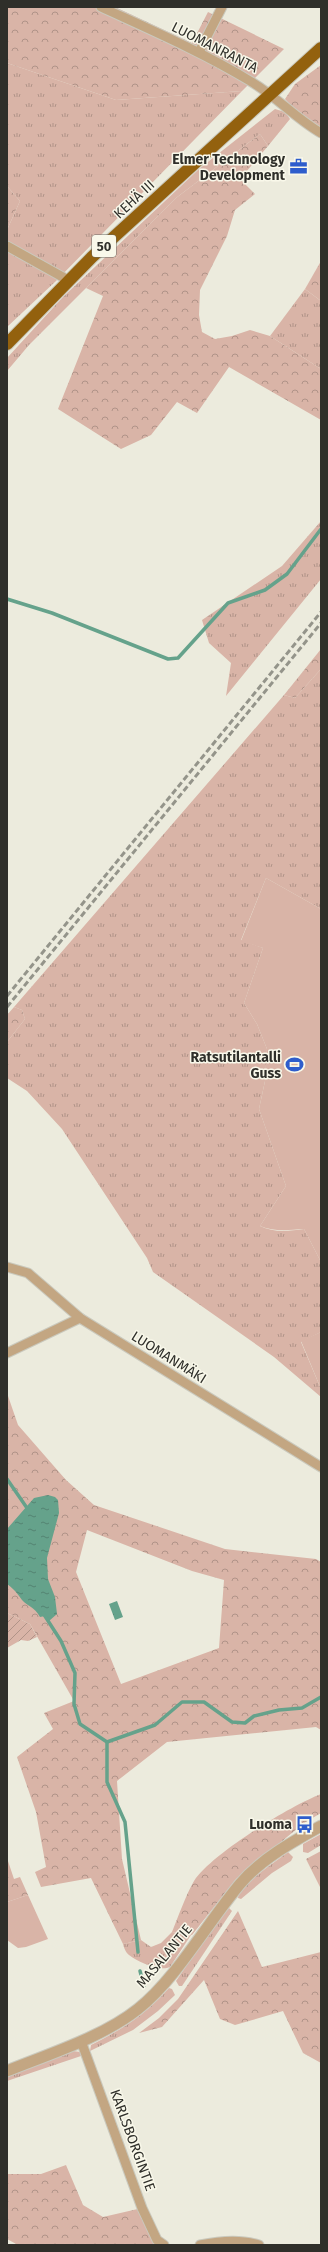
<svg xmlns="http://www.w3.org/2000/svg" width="328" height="2252" viewBox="0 0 328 2252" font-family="'Fira Sans',sans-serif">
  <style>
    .grass { fill: url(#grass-tufts) }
    .forest { fill: url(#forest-crowns); fill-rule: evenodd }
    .park { fill: #d9b4a7 }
    .garden { fill: url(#garden-furrows) }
    .water { fill: url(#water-ripples) }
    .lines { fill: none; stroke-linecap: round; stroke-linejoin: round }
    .stream { stroke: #65a28b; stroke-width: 3.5 }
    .minor-casing { stroke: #cac9bd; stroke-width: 11 }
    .tertiary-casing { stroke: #cac9bd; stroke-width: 13 }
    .trunk-casing { stroke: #cac9bd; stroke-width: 14 }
    .minor { stroke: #c3a682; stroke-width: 9 }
    .tertiary { stroke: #c3a682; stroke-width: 11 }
    .trunk { stroke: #93610e; stroke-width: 12 }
    .rail { stroke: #94948a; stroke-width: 3; stroke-dasharray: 6 3; stroke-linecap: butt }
    .labels { text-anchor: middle; stroke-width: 3; stroke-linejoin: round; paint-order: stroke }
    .shield { fill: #f9f8ea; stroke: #6c6b64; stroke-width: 1 }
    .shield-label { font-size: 13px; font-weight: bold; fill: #2f2f2a }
    .street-label { font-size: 14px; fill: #2f2f2a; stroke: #f9f8ea }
    .poi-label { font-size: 14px; font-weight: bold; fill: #2f2f2a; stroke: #f9f8ea; text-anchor: end }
  </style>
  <defs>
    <pattern id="grass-tufts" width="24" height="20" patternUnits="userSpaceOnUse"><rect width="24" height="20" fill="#d9b4a7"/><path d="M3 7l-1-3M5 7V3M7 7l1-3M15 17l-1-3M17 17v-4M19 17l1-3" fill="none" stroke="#b09388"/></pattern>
    <pattern id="forest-crowns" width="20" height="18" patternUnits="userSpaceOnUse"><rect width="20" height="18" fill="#d9b4a7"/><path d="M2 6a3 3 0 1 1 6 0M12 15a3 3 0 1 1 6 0" fill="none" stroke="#b09388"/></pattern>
    <pattern id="garden-furrows" width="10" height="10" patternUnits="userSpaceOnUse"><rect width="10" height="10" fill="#d9b4a7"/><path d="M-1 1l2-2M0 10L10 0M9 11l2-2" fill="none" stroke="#b09388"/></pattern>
    <pattern id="water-ripples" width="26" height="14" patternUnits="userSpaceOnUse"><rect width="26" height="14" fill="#65a28b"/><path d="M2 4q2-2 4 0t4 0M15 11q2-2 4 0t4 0" fill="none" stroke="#548472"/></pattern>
  </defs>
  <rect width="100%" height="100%" fill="#ecebdd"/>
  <g class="grass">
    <polygon points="7,63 116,100 242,91 56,281 7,327 7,230 20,201 7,186"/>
    <polygon points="275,109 285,112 290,119 268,146 260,134 176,198 29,345 7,371 7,358 63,297 199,169"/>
    <polygon points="305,289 321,301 321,369 270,336"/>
    <polygon points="321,521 321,579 226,696 231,663 209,643 202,620 282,566"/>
    <path d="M321,669V909L266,878L241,940L263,948L244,1003L257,1024L267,1049L265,1081L259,1109L286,1186L260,1226C274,1233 289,1231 304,1229L321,1262V1332L301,1342L321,1389V1397L274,1357L153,1272L147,1258L62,1129L27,1091L7,1078V1042L25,1019L22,1010L14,1007L284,695L295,698Z"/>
    <polygon points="321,1834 321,1845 308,1853 303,1852 303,1844"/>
    <path d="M288,1852L293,1857L291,1861L272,1873L241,1899L238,1898C238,1886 278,1860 288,1852Z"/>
    <polygon points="226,1908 229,1908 232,1911 182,1986 179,1986 176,1981"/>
    <path d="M172,1932L191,1935L170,1967C160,1972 138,1962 129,1955C126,1953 124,1948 123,1944L141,1940L151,1947L161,1943Z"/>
    <path d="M169,1988L172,1989L175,1995L158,2011L133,2030L90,2051L91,2045C124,2028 144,2016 169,1988Z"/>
    <polygon points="73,2051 80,2052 81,2056 7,2081 7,2077"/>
  </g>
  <g class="forest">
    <polygon points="7,7 115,7 192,43 208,12 284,49 242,91 116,100 7,63"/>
    <polygon points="321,65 321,127 298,114 285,99 295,84"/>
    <polygon points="260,134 268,146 240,179 255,194 235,210 227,236 200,290 199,315 202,332 215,339 232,336 250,330 270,336 321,369 321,420 229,367 197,413 177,402 151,435 121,449 58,409 103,296 86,288 176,198"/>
    <polygon points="7,186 20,201 7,230"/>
    <polygon points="321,261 321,301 305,289"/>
    <polygon points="321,649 321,669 295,698 284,695"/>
    <polygon points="14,1007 22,1010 25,1019 7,1042 7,1015"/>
    <path d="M7,1393L18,1425L66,1480L94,1505L225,1549L316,1559L321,1562V1730L316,1727L167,1742L117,1781L122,1859L141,1940L123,1944L91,1878L41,1887L35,1872L46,1867L36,1812L17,1757L53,1729L44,1713L74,1701L30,1624L7,1613ZM87,1530L192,1571L224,1580L219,1648L121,1684L76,1572Z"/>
    <path d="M321,1794V1813L304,1823L236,1879L192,1935L172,1932C179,1915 185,1897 194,1881C211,1854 290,1806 321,1794Z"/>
    <polygon points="321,1851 321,1889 306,1859"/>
    <polygon points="7,1858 14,1879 20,1877 28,1895 7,1902"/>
    <polygon points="238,1911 262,1967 321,1952 321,2063 303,2053 283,2011 235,2025 220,2019 204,1980 162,2027 139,2033 159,2018 178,1999"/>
    <polygon points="66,2165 83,2205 103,2217 142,2208 156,2245 18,2245 7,2239 7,2174 41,2174"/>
  </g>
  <g class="park">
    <path d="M266,878L321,909V1262L304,1229C289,1230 274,1232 260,1226L286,1186L259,1109L265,1081L267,1049L257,1024L244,1003L263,948L241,941Z"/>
    <polygon points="321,1332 321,1389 301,1341"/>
    <polygon points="28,1895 48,1939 26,1947 18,1948 7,1940 7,1902"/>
  </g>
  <polygon class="garden" points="7,1613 30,1624 37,1637 28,1641 21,1640 7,1648"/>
  <g class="water">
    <path d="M48,1495L55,1497L58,1500L59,1513L47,1558L48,1579L55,1597L57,1614L49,1621L45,1616L40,1617C34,1606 28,1607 22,1600C17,1593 14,1589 7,1584V1529L34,1498Z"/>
    <polygon points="117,1601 123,1617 115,1620 109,1604"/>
  </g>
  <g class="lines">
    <g class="stream">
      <polyline points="7,599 52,613 168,659 178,658 228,603 265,590 287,574 321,529"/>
      <polyline points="7,1479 27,1508"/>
      <polyline points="43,1613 61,1641 75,1673 74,1704 80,1724 107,1742 155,1725 182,1702 204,1702 232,1722 245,1723 254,1716 279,1710 302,1708 321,1697"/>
      <polyline points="107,1742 107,1782 125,1822 138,1952"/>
      <polyline points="140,1971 144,1986"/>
    </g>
    <defs>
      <g id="minor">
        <path d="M101,7C151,30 202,52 250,81C276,96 295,118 321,133"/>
        <polyline points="199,52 222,7"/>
        <polyline points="7,246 68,280"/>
        <polyline points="7,1267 28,1273 80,1318 321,1467"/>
        <polyline points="7,1353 80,1318"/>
        <polyline points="81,2041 142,2208 157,2240 164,2245"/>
        <path d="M200,2245C219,2241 241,2239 259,2245"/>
      </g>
      <path id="tertiary" d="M7,2071C49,2054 103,2037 138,2009C176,1979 208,1922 240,1884C261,1859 292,1842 321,1826"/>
      <polyline id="trunk" points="7,344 92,257 321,48"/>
    </defs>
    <use href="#minor" class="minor-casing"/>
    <use href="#tertiary" class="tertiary-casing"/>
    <use href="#trunk" class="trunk-casing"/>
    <use href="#minor" class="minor"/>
    <use href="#tertiary" class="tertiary"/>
    <use href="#trunk" class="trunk"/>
    <g class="rail">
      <polyline points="7,996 321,612"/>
      <polyline points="7,1007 321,623"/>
    </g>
  </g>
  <defs>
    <symbol id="office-bare" viewBox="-9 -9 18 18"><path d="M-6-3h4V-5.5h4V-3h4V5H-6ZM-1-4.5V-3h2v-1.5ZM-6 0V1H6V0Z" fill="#2e5dcc" stroke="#f9f8ea" stroke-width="2.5" paint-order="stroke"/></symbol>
    <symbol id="stadium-bare" viewBox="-9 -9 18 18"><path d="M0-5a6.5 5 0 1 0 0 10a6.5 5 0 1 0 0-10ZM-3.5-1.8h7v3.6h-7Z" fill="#2e5dcc" stroke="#f9f8ea" stroke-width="2.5" paint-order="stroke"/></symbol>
    <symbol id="bus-bare" viewBox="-9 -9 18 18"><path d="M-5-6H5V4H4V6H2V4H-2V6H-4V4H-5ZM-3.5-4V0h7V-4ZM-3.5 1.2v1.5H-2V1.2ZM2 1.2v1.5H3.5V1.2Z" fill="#2e5dcc" stroke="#f9f8ea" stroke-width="2.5" paint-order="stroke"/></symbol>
  </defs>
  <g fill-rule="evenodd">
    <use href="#office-bare" x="286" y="154" width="25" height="25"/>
    <use href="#stadium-bare" x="282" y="1052" width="25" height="25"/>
    <use href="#bus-bare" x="292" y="1812" width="25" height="25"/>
  </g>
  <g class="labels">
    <rect class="shield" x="92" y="235" width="24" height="22" rx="3"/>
    <g class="shield-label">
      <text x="104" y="251">50</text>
    </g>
    <g class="street-label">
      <text transform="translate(215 47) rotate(27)" y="5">LUOMANRANTA</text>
      <text transform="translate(134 199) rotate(-43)" y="5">KEHÄ III</text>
      <text transform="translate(169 1357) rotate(32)" y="5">LUOMANMÄKI</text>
      <text transform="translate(164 1956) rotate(-50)" y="5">MASALANTIE</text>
      <text transform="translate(133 2140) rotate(70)" y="5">KARLSBORGINTIE</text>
    </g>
    <g class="poi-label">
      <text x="285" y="164">Elmer Technology<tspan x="285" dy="16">Development</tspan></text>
      <text x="281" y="1062">Ratsutilantalli<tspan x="281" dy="16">Guss</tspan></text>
      <text x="292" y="1829">Luoma</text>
    </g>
  </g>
  <rect width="328" height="2252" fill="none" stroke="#2f2f2a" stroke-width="16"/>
</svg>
